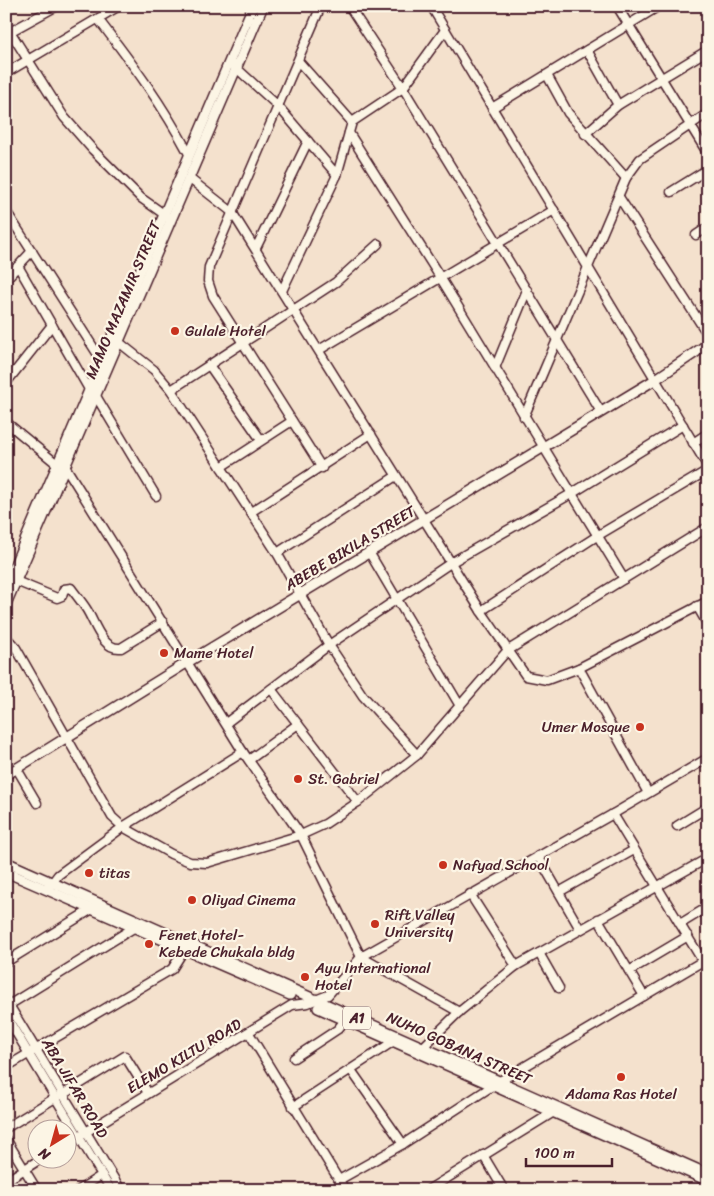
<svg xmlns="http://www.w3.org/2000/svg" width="714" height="1196" viewBox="0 0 714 1196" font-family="Sriracha,sans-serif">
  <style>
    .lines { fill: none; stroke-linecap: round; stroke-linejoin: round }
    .minor-casing { stroke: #4a1f2b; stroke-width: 11 }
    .major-casing { stroke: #4a1f2b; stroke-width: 12 }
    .minor { stroke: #fcf5e5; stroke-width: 8 }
    .major { stroke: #fcf5e5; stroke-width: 9 }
    .poi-dot { fill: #c8321e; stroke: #fcf5e5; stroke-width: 2 }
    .labels { text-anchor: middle; stroke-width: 4.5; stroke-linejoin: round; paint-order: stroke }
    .shield { fill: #fcf5e5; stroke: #7f5f63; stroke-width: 1 }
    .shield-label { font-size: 14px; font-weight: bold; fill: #4a1f2b }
    .street-label { font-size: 15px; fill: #4a1f2b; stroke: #fcf5e5 }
    .poi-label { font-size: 15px; fill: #4a1f2b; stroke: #fcf5e5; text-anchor: start }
  </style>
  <rect width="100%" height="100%" fill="#f4e1cd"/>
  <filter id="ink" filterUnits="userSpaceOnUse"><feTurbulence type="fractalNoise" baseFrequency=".02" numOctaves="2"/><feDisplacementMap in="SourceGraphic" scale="10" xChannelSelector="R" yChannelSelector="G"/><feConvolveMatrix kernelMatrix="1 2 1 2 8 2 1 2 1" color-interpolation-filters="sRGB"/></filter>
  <g filter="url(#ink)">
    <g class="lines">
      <defs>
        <g id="minor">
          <polyline points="321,6 209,267 208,281 213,296 322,468"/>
          <polyline points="349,6 403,88 601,412"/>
          <polyline points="431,6 708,467"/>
          <polyline points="617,6 708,154"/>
          <path d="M98,19C132,63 163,105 189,154"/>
          <polyline points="6,25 64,117 93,150 141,198 168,217"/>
          <polyline points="6,34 57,6"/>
          <polyline points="587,50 618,105"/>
          <polyline points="299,62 352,122"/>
          <polyline points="232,64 278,106 337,175"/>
          <polyline points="6,73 119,6"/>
          <polyline points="547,75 568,113 626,178"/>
          <polyline points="492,108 659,6"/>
          <polyline points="349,133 440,277 624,579"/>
          <polyline points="585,134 618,105 708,50"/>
          <polyline points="190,179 232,212 481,611 526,676 547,680 579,668 708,601"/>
          <polyline points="671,192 708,169"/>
          <polyline points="619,197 708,335"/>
          <polyline points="6,211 104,364"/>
          <polyline points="696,235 708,227"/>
          <polyline points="256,248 308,141"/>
          <polyline points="18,266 90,391"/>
          <polyline points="6,279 32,251"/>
          <polyline points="282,291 337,175 352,122 403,88 445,30"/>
          <polyline points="120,343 154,370 171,390 277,553 329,645 363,696 417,755"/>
          <polyline points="319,350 554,210"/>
          <polyline points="209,365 261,440"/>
          <polyline points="495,368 527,290"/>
          <polyline points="6,383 52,325"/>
          <polyline points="171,390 336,282 378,244"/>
          <polyline points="96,396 156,496"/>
          <polyline points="524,417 626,178 640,159 708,113"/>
          <polyline points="6,422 57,464"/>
          <polyline points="693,443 708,433"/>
          <polyline points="63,463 243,752 301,835 361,957 459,1012"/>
          <polyline points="221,467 292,421"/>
          <polyline points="251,512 371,434"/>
          <polyline points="369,552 460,706"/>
          <polyline points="277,553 396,476"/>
          <path d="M11,579L57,598L62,596L64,589L71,588C76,595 82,602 87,610C95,623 102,650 121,648L163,622"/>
          <polyline points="697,606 708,625"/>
          <polyline points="481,611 597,536 708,470"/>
          <polyline points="6,637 16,648 112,817 123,827 171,854 190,862 207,863 301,835 325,824 358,802 417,755 507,651 708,527"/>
          <polyline points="579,668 648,793"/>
          <polyline points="271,689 358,802"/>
          <polyline points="226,723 329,645 452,562 571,494 683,425"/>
          <polyline points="249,760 298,724"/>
          <polyline points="17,769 37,803"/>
          <polyline points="613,814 708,970"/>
          <polyline points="677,826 708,807"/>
          <polyline points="538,856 580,929"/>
          <polyline points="49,887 58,875 123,827 243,752"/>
          <polyline points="559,892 634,850"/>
          <polyline points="470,894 516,966"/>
          <polyline points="598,919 644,996"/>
          <polyline points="680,924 708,907"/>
          <polyline points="539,953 559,988"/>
          <polyline points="6,962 92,909"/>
          <polyline points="629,971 688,936"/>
          <polyline points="6,1000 121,1190"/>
          <polyline points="9,1005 135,927"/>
          <polyline points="6,1016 111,1190"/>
          <polyline points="249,1033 345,1190"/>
          <polyline points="424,1046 459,1012 516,966 708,858"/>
          <polyline points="294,1058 338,1029 345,1020"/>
          <polyline points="6,1067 172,969 187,945"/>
          <polyline points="351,1070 403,1144"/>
          <polyline points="62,1095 125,1056 148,1093"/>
          <polyline points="293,1107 397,1039"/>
          <polyline points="6,1128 55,1098"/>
          <polyline points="6,1139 37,1190"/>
          <polyline points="68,1143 292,1005 308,1003 328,995 361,957 613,814 708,758"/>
          <polyline points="483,1155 504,1190"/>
          <polyline points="339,1180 403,1144 500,1081 708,958"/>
          <polyline points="6,1181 42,1158"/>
          <polyline points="79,1190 102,1175"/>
          <polyline points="428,1190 552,1113"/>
          <polyline points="698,1190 708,1183"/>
        </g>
        <g id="major">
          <polyline points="6,585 253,6"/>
          <polyline points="6,604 263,6"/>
          <polyline points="6,775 188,662 656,379 708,344"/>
          <polyline points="6,862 708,1174"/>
          <polyline points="6,872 290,995"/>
          <polyline points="318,1008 708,1181"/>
        </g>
      </defs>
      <use href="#minor" class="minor-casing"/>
      <use href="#major" class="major-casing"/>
      <use href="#minor" class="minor"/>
      <use href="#major" class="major"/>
    </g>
  </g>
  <g class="poi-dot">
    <circle cx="175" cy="331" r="5"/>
    <circle cx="164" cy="653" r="5"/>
    <circle cx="640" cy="727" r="5"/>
    <circle cx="298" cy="779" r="5"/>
    <circle cx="443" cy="865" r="5"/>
    <circle cx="89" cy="873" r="5"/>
    <circle cx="192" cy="900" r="5"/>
    <circle cx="375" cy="924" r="5"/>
    <circle cx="149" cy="944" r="5"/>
    <circle cx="305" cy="977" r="5"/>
    <circle cx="621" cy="1077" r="5"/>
  </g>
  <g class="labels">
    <rect class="shield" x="343" y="1006.5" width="28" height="23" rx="4"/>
    <g class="shield-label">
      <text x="357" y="1023">A1</text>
    </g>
    <g class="street-label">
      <text transform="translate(123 300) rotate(-67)" y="5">MAMO MAZAMIR STREET</text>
      <text transform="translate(350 548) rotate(-31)" y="5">ABEBE BIKILA STREET</text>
      <text transform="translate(459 1048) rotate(24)" y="5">NUHO GOBANA STREET</text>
      <text transform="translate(184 1056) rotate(-31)" y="5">ELEMO KILTU ROAD</text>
      <text transform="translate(75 1088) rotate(59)" y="5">ABA JIFAR ROAD</text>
    </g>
    <g class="poi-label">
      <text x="185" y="336">Gulale Hotel</text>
      <text x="174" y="658">Mame Hotel</text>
      <text x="630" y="732" text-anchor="end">Umer Mosque</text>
      <text x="308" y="784">St. Gabriel</text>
      <text x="453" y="870">Nafyad School</text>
      <text x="99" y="878">titas</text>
      <text x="202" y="905">Oliyad Cinema</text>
      <text x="385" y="920">Rift Valley<tspan x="385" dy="17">University</tspan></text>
      <text x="159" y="940">Fenet Hotel-<tspan x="159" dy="17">Kebede Chukala bldg</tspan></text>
      <text x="315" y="973">Ayu International<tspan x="315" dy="17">Hotel</tspan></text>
      <text x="621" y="1099" text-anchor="middle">Adama Ras Hotel</text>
    </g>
  </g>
  <rect width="714" height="1196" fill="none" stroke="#fcf5e5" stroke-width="25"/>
  <rect x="12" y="12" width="689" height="1171" fill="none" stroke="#4a1f2b" stroke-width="2" filter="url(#ink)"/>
  <g transform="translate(52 1144) rotate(217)"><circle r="24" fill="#fcf5e5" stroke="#b59f9b"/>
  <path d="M0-4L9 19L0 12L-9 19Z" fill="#c8321e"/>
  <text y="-8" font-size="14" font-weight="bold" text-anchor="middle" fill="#4a1f2b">N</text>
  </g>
  <path d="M526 1158v8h86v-8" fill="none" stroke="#4a1f2b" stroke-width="2.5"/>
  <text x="534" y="1158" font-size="15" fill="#4a1f2b" stroke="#fcf5e5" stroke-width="4" paint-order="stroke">100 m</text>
</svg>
